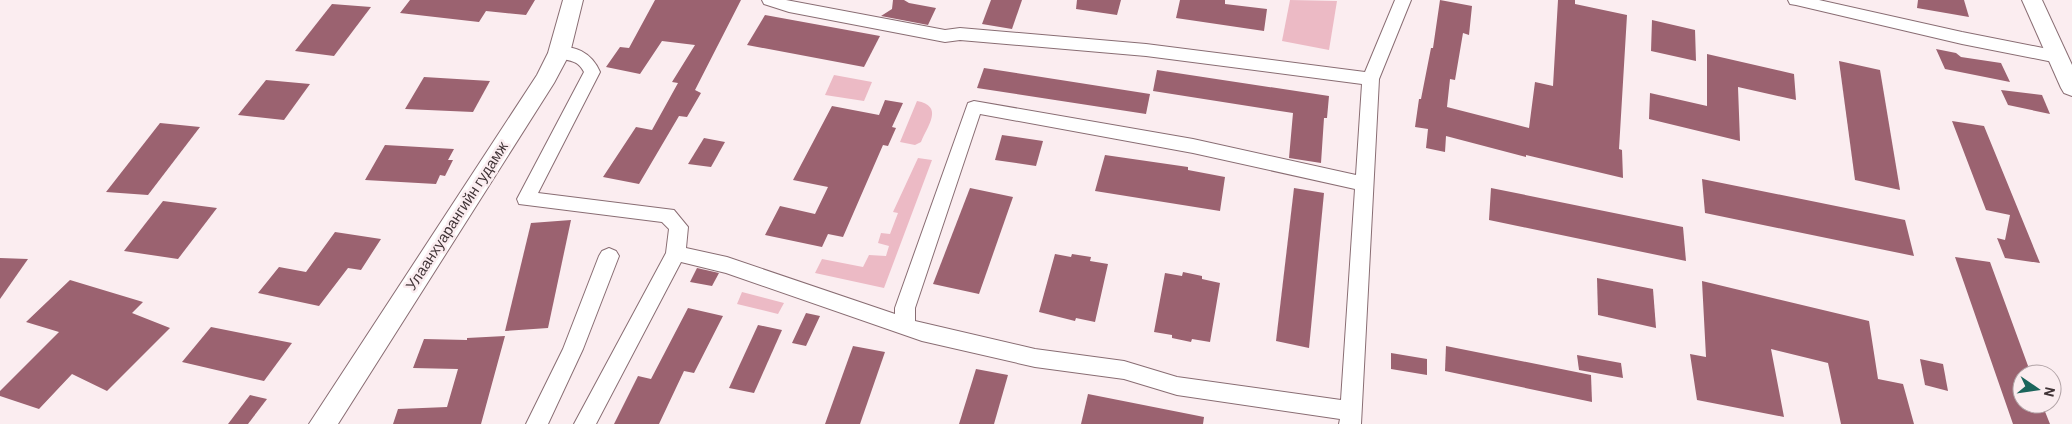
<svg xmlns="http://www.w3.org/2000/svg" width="2072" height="424" viewBox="0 0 2072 424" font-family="Barlow,sans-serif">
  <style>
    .green { fill: #ecbac5 }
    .building { fill: #9b6270 }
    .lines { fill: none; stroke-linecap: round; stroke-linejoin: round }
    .minor-casing { stroke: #896d73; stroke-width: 2 }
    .major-casing { stroke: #896d73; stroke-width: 2 }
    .minor { fill: #fff; fill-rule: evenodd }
    .major { fill: #fff; fill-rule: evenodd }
    .labels { text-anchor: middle; stroke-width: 5; stroke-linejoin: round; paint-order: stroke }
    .street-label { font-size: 15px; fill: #413437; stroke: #fbedf0 }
  </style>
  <rect width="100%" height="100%" fill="#fbedf0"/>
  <g class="green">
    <polygon points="1290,0 1337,1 1329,50 1282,41"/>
    <polygon points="834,75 872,82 864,101 825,95"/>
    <path d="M917,101C944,106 928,125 921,142L915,145L900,142Z"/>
    <polygon points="918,158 932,160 884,288 815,273 822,259 863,267 869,255 886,256 889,246 878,243 881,233 890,234 898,213 893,212"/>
    <polygon points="742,292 784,303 778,314 737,304"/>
  </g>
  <g class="building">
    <polygon points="410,0 535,0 526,15 486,11 479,22 400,13"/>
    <polygon points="655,0 741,0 695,90 701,93 687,117 679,116 639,184 603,177 636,127 652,130 678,83 672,82 695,45 662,41 640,74 606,67 620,47 629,48"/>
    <polygon points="893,0 904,0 909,3 936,8 928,25 881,16 892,9"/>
    <polygon points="991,0 1022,0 1012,29 982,24"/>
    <polygon points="1077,0 1121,0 1117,15 1076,9"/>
    <polygon points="1180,0 1225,0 1225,4 1267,9 1264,31 1176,18"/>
    <polygon points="1440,0 1472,6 1469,35 1463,33 1455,80 1450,79 1447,107 1529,128 1535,82 1553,86 1558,0 1575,0 1575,4 1627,15 1619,149 1622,150 1623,178 1526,155 1526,157 1446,136 1445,152 1426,148 1428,129 1415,127 1419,99 1421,99 1431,48 1433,48"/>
    <polygon points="1918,0 1964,0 1969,17 1917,8"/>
    <polygon points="332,4 371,7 334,56 295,51"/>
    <polygon points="765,15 880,36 864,67 747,45"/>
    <polygon points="1652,20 1695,30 1696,61 1651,51"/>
    <polygon points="1936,49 1956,53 1961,57 2001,63 2010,82 1945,69"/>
    <polygon points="1707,54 1794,74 1796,100 1738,87 1740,141 1649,119 1650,93 1707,106"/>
    <polygon points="1839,61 1880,70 1900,190 1855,180"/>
    <polygon points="984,68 1150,94 1146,114 977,88"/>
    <polygon points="1157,70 1329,96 1327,118 1324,118 1321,163 1289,158 1293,113 1153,91"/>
    <polygon points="424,77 490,81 473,112 405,109"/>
    <polygon points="266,80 310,84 284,120 238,115"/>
    <polygon points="2001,90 2042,95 2050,114 2008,105"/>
    <polygon points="885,100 903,103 892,127 896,128 888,146 883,145 843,237 828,234 822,247 765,235 780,206 815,214 828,187 793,180 832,106 879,115"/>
    <polygon points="1952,121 1984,126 2040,263 2005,258 1997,238 2005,240 2010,215 1986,210"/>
    <polygon points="160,123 200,127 148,195 106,192"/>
    <polygon points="1002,135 1043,141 1036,166 995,160"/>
    <polygon points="704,138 725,142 711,167 688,164"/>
    <polygon points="385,145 454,149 448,160 453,160 445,176 440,175 436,184 365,180"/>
    <polygon points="1105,155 1188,167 1188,170 1225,177 1220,211 1095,191"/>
    <polygon points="1702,179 1905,220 1914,256 1705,213"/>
    <polygon points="970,188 1013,197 979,294 933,284"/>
    <polygon points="1294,188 1324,193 1309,348 1276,341"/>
    <polygon points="1491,188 1683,227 1686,261 1489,220"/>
    <polygon points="163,201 217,208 178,259 124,251"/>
    <polygon points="571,220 548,328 505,331 531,223"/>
    <polygon points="335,232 381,239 361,270 348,268 319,306 258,293 279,267 306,272"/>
    <polygon points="1055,254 1071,257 1072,254 1091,257 1090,261 1108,264 1095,322 1076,318 1075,321 1039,312"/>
    <polygon points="1955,257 1990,262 2031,374 2022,374 2022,404 2042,404 2050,424 2013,424"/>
    <polygon points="0,258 28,259 0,299"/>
    <polygon points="697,268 719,273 712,286 690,282"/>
    <polygon points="1183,272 1202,276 1202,279 1220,283 1210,342 1192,339 1191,342 1172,338 1172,335 1154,332 1165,273 1182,276"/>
    <polygon points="1597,278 1653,289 1656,328 1598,315"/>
    <polygon points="70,280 143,302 132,313 170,328 107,391 72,374 39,409 0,396 0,391 59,332 26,322"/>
    <polygon points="1702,281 1869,321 1878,379 1903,384 1914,424 1841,424 1828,363 1771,349 1784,417 1697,400 1690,354 1706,357"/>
    <polygon points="688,308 723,316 694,373 684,371 659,424 614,424 638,376 651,379"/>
    <polygon points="806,313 820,316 806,346 792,343"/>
    <polygon points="758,325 782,330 754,393 729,388"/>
    <polygon points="211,327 292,343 264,381 182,362"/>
    <polygon points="505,336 481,424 393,424 398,409 447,407 458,369 413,368 424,339 467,340 467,338"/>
    <polygon points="853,346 885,352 860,424 825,424"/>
    <polygon points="1446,346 1591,375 1592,402 1445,371"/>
    <polygon points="1391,353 1427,359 1427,375 1391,369"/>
    <polygon points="1577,355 1621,363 1623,378 1579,370"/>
    <polygon points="1920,359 1943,364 1948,391 1925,385"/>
    <polygon points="976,369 1008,375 994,424 959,424"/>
    <polygon points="1088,394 1204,417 1203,424 1081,424"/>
    <polygon points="250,395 267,399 248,424 228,424"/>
  </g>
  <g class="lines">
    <defs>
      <g id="minor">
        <path d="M762,0H786L945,30L960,28L1146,44L1365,72L1395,0H1411L1379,79L1361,424H1339L1340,419L1177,395L1124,379L1035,367L922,341L726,273L681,262L596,424H574L666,253L669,229L662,222L519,204L517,199L584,72C577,58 566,61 553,57L551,53L553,49C574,43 592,53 600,72L538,193L674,210L688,227L686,248L727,257L895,314V308L968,103L974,101L1193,139L1356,175L1362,84L1146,56L960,40L945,42L789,12L764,4ZM980,114L1193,153L1355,189L1341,400L1177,377L1124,361L1035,349L915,321V308Z"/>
        <polygon points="1788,0 1819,0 1962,32 2058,51 2064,53 2066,57 2064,61 2058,63 1962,44 1796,5 1790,4"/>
        <polygon points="609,248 616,251 619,256 583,349 548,424 526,424 563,349 599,256 602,251"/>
      </g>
      <g id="major">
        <polygon points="563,0 583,0 570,53 554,83 338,424 309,424 537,75 548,53"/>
        <polygon points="2022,0 2042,0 2072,65 2072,96 2064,93 2061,88"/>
      </g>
    </defs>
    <use href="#minor" class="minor-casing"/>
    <use href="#major" class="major-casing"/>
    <use href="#minor" class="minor"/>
    <use href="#major" class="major"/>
  </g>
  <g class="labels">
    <g class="street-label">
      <text transform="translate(457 216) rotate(-57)" y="5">Улаанхуарангийн гудамж</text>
    </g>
  </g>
  <g transform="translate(2037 389) rotate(103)"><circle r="24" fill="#fbedf0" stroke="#b1a3a6"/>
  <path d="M0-4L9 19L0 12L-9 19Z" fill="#1b655c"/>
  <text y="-8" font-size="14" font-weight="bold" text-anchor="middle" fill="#413437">N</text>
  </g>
</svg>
